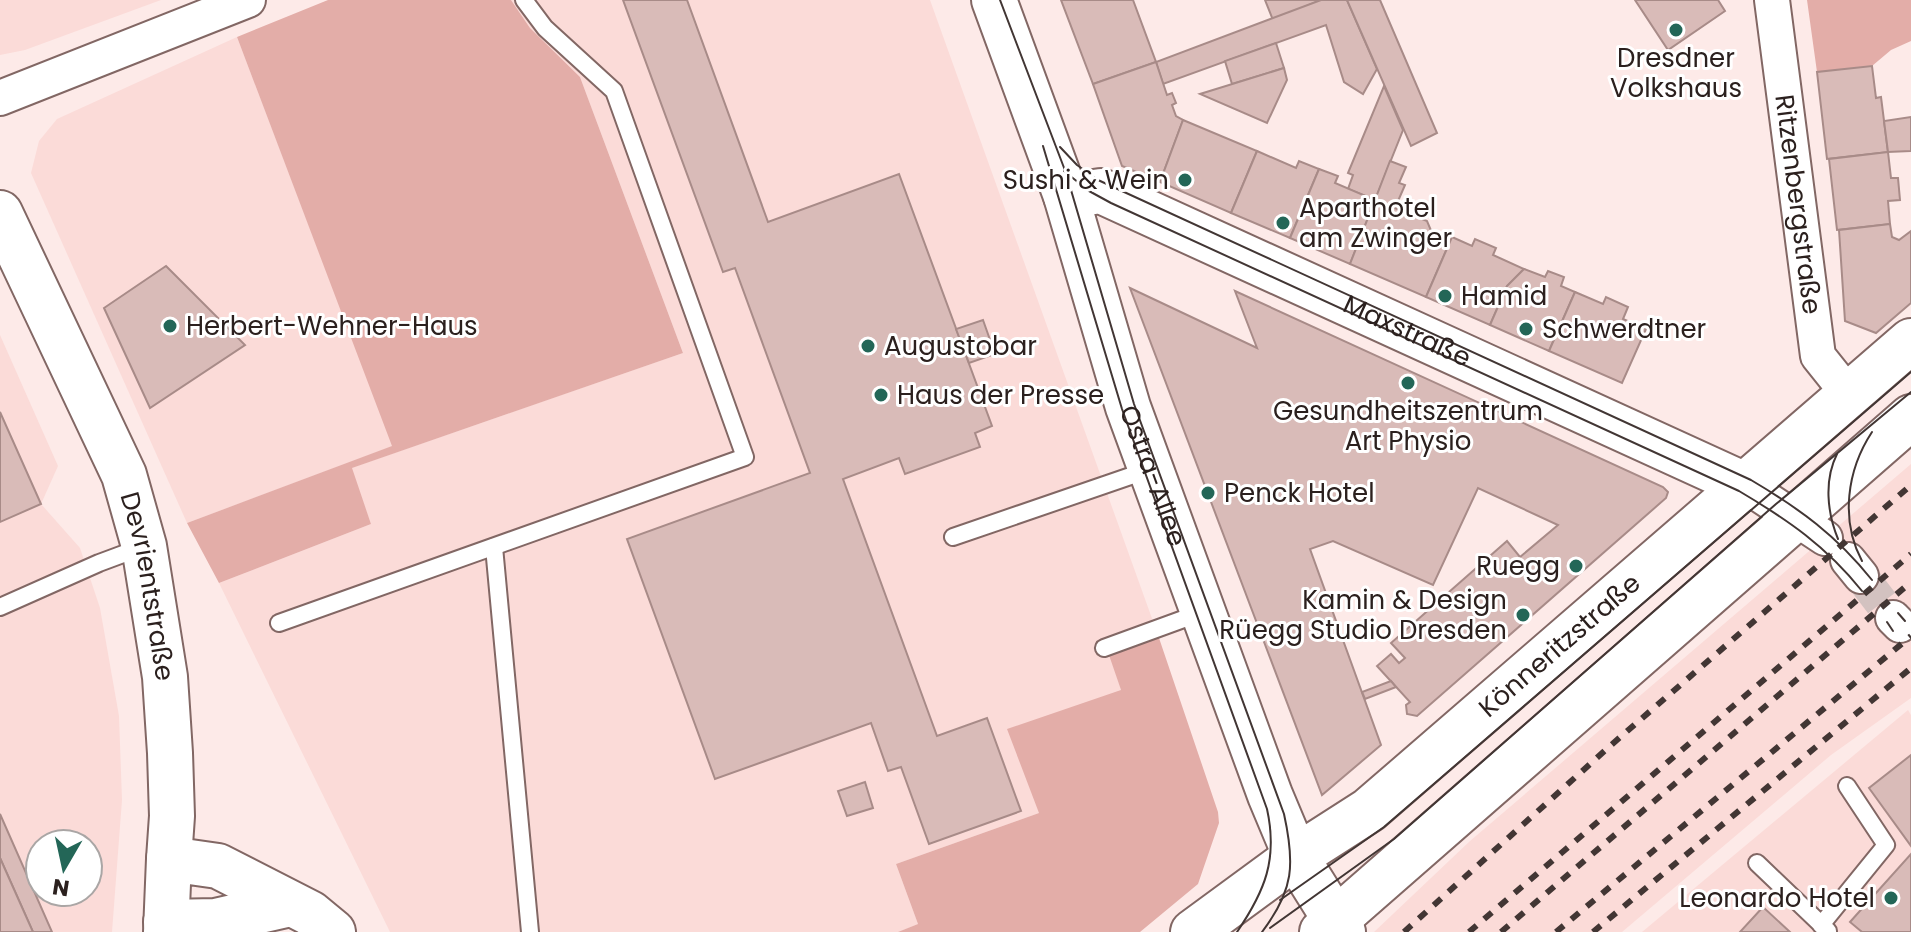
<svg xmlns="http://www.w3.org/2000/svg" width="1911" height="932" viewBox="0 0 1911 932" font-family="Poppins,sans-serif">
  <style>
    .built { fill: #fbdbd8; fill-rule: evenodd }
    .green { fill: #e3ada8 }
    .building { fill: #d9bbb8; stroke: #a88b88; stroke-width: 2 }
    .lines { fill: none; stroke-linecap: round; stroke-linejoin: round }
    .street-tunnel { stroke: #d3c2c0; stroke-width: 34; stroke-dasharray: 34 17; stroke-linecap: butt }
    .lane-casing { stroke: #826764; stroke-width: 20 }
    .street-casing { stroke: #826764; stroke-width: 38 }
    .secondary-casing { stroke: #826764; stroke-width: 48 }
    .primary-casing { stroke: #826764; stroke-width: 48 }
    .lane { stroke: #fff; stroke-width: 16 }
    .street { stroke: #fff; stroke-width: 34 }
    .secondary { stroke: #fff; stroke-width: 44 }
    .primary { stroke: #fff; stroke-width: 44 }
    .tram { stroke: #423634; stroke-width: 2 }
    .rail { stroke: #423634; stroke-width: 6; stroke-dasharray: 10 10; stroke-linecap: butt }
    .poi-dot { fill: #236657; stroke: #fff; stroke-width: 3 }
    .labels { text-anchor: middle; stroke-width: 6; stroke-linejoin: round; paint-order: stroke }
    .poi-label { font-size: 26px; fill: #2b201e; stroke: #fff; text-anchor: start }
    .street-label { font-size: 26px; fill: #2b201e; stroke: #fff }
  </style>
  <rect width="100%" height="100%" fill="#fdeae8"/>
  <g class="built">
    <polygon points="0,0 161,0 25,50 0,55"/>
    <polygon points="511,0 930,0 1159,638 1110,655 1121,690 1039,813 896,864 918,924 899,932 390,932 219,583 371,524 351,468 683,353 580,77 530,28"/>
    <polygon points="237,37 393,446 187,523 31,173 39,141 57,119"/>
    <path d="M0,335L58,466L41,504L80,548L100,608L119,716L122,800L112,932H0ZM40,844H88V892H40Z"/>
    <polygon points="1911,464 1911,698 1831,755 1622,932 1374,932 1470,841"/>
    <polygon points="1908,710 1911,715 1911,932 1642,932"/>
  </g>
  <g class="green">
    <polygon points="328,0 511,0 530,28 580,77 683,353 352,468 371,524 219,583 187,523 392,446 237,37"/>
    <polygon points="1807,0 1911,0 1911,41 1891,50 1872,66 1817,72"/>
    <polygon points="1159,638 1218,812 1219,823 1198,884 1140,932 898,932 918,924 896,864 1039,813 1007,729 1121,690 1109,655"/>
  </g>
  <g class="building">
    <polygon points="623,0 687,0 768,222 899,174 992,426 975,433 980,447 905,474 899,458 843,479 937,736 987,718 1021,811 929,844 901,767 888,771 871,723 715,779 627,539 810,473 735,268 723,272"/>
    <polygon points="1061,0 1133,0 1156,62 1093,84"/>
    <polygon points="1265,0 1321,0 1273,20"/>
    <polygon points="1321,0 1347,0 1377,69 1363,94 1344,82 1326,25 1163,84 1156,62"/>
    <polygon points="1347,0 1380,0 1437,133 1411,146"/>
    <polygon points="1635,0 1718,0 1725,11 1668,50"/>
    <polygon points="1276,43 1284,68 1232,84 1225,61"/>
    <polygon points="1156,62 1167,95 1172,93 1176,103 1172,105 1176,116 1183,120 1160,182 1122,166 1093,84"/>
    <polygon points="1872,66 1876,98 1881,97 1888,152 1827,159 1817,72"/>
    <polygon points="1284,68 1287,80 1267,123 1200,94"/>
    <polygon points="1384,86 1403,130 1375,200 1348,189 1353,175 1348,173"/>
    <polygon points="1911,117 1911,151 1888,152 1884,121"/>
    <polygon points="1183,120 1257,151 1231,213 1160,182"/>
    <polygon points="1257,151 1296,168 1299,161 1319,169 1290,238 1231,213"/>
    <polygon points="1888,152 1891,178 1898,178 1900,200 1888,201 1890,224 1837,230 1829,159"/>
    <polygon points="1390,161 1406,167 1399,183 1405,185 1395,208 1375,200"/>
    <polygon points="1319,169 1338,176 1335,183 1375,200 1350,264 1290,238"/>
    <polygon points="1375,200 1427,221 1435,240 1448,246 1426,297 1350,264"/>
    <polygon points="1890,224 1892,237 1899,240 1911,231 1911,303 1876,333 1845,321 1839,230"/>
    <polygon points="1452,237 1472,246 1475,239 1496,248 1493,255 1524,269 1507,286 1490,325 1426,297"/>
    <polygon points="166,266 245,345 150,408 104,308"/>
    <polygon points="1524,269 1545,277 1548,271 1564,277 1561,286 1575,292 1549,351 1490,325 1507,286"/>
    <polygon points="1130,288 1257,348 1235,291 1663,487 1668,492 1666,498 1417,716 1407,714 1406,705 1410,702 1377,666 1391,654 1399,663 1405,658 1391,643 1507,541 1520,557 1558,525 1478,488 1433,585 1333,541 1310,549 1381,745 1322,795"/>
    <polygon points="1575,292 1603,304 1606,297 1628,307 1623,319 1646,329 1622,383 1549,351"/>
    <polygon points="983,320 995,354 969,363 956,329"/>
    <polygon points="0,412 41,504 0,522"/>
    <polygon points="1391,681 1396,687 1365,699 1362,692"/>
    <polygon points="1911,755 1911,846 1869,788"/>
    <polygon points="865,782 873,808 847,816 838,791"/>
    <polygon points="0,814 52,932 0,932"/>
    <polygon points="1911,854 1911,932 1862,932 1850,922"/>
    <polygon points="0,858 33,932 0,932"/>
    <polygon points="0,858 33,932 0,932"/>
    <polygon points="1763,907 1790,932 1740,932"/>
  </g>
  <g class="lines">
    <polyline class="street-tunnel" points="1861,576 1893,618"/>
    <defs>
      <g id="lane">
        <polyline points="953,537 1148,470"/>
        <polyline points="494,547 530,932"/>
        <polyline points="0,607 99,563 142,547"/>
        <polyline points="279,623 745,457 614,91 545,28 524,0"/>
        <polyline points="1104,648 1200,613"/>
        <polyline points="1757,863 1828,931"/>
        <polyline points="1821,925 1886,845 1847,786"/>
      </g>
      <g id="street">
        <path id="s1" d="M1772,0L1818,356L1850,396"/>
        <polyline points="0,98 248,0"/>
        <polyline points="1745,485 1825,538"/>
        <polyline points="1848,560 1861,576"/>
        <polyline points="1893,618 1900,625"/>
      </g>
      <g id="secondary">
        <path id="s2" d="M994,0L1066,196L1128,407L1270,795L1296,857"/>
        <path id="s3" d="M1066,196L1101,191L1745,485"/>
        <path id="s4" d="M0,213L124,475L144,546L165,677L170,753L172,816L169,859"/>
      </g>
      <g id="primary">
        <polyline points="1296,857 1343,932"/>
        <polyline points="166,922 216,921 290,904"/>
        <polyline points="166,932 169,859 218,866 310,913 333,932"/>
        <path id="s5" d="M1193,932L1291,860L1369,810L1911,341"/>
        <polyline points="1322,932 1911,417"/>
      </g>
    </defs>
    <use href="#lane" class="lane-casing"/>
    <use href="#street" class="street-casing"/>
    <use href="#secondary" class="secondary-casing"/>
    <use href="#primary" class="primary-casing"/>
    <use href="#lane" class="lane"/>
    <use href="#street" class="street"/>
    <use href="#secondary" class="secondary"/>
    <use href="#primary" class="primary"/>
    <g class="tram">
      <path d="M1000,0L1066,173L1134,404L1284,814C1295,864 1294,890 1262,932"/>
      <path d="M1043,146L1122,409L1267,809C1278,859 1265,891 1237,932"/>
      <path d="M1060,147L1077,165L1098,180L1751,480C1800,509 1836,535 1872,580"/>
      <path d="M1064,171L1089,191L1111,203L1739,491C1788,520 1826,546 1862,591"/>
      <path d="M1837,454C1824,480 1827,512 1838,539"/>
      <path d="M1862,561C1840,520 1847,470 1872,432"/>
      <polyline points="1898,613 1905,621"/>
      <polyline points="1887,622 1893,631"/>
      <polyline points="1280,900 1384,827 1911,372"/>
      <polyline points="1270,928 1394,839 1776,504 1911,392"/>
    </g>
    <g class="rail">
      <polyline points="1404,932 1610,746 1911,485"/>
      <polyline points="1469,932 1911,554"/>
      <polyline points="1501,932 1911,582"/>
      <polyline points="1556,932 1911,636"/>
      <polyline points="1593,932 1911,668"/>
    </g>
  </g>
  <g class="poi-dot">
    <circle cx="1676" cy="30" r="8"/>
    <circle cx="1185" cy="180" r="8"/>
    <circle cx="1283" cy="223" r="8"/>
    <circle cx="1445" cy="296" r="8"/>
    <circle cx="170" cy="326" r="8"/>
    <circle cx="1526" cy="329" r="8"/>
    <circle cx="868" cy="346" r="8"/>
    <circle cx="1408" cy="383" r="8"/>
    <circle cx="881" cy="395" r="8"/>
    <circle cx="1208" cy="493" r="8"/>
    <circle cx="1576" cy="566" r="8"/>
    <circle cx="1523" cy="615" r="8"/>
    <circle cx="1891" cy="898" r="8"/>
  </g>
  <g class="labels">
    <g class="poi-label">
      <text x="1676" y="67" text-anchor="middle">Dresdner<tspan x="1676" dy="30">Volkshaus</tspan></text>
      <text x="1169" y="189" text-anchor="end">Sushi &amp; Wein</text>
      <text x="1299" y="217">Aparthotel<tspan x="1299" dy="30">am Zwinger</tspan></text>
      <text x="1461" y="305">Hamid</text>
      <text x="186" y="335">Herbert-Wehner-Haus</text>
      <text x="1542" y="338">Schwerdtner</text>
      <text x="884" y="355">Augustobar</text>
      <text x="897" y="404">Haus der Presse</text>
      <text x="1408" y="420" text-anchor="middle">Gesundheitszentrum<tspan x="1408" dy="30">Art Physio</tspan></text>
      <text x="1224" y="502">Penck Hotel</text>
      <text x="1560" y="575" text-anchor="end">Ruegg</text>
      <text x="1507" y="609" text-anchor="end">Kamin &amp; Design<tspan x="1507" dy="30">Rüegg Studio Dresden</tspan></text>
      <text x="1875" y="907" text-anchor="end">Leonardo Hotel</text>
    </g>
    <g class="street-label">
      <text dy="9" stroke="none"><textPath href="#s1" startOffset="206">Ritzenbergstraße</textPath></text>
      <text dy="9" stroke="none"><textPath href="#s3" startOffset="372">Maxstraße</textPath></text>
      <text dy="9" stroke="none"><textPath href="#s2" startOffset="502">Ostra-Allee</textPath></text>
      <text dy="9" stroke="none"><textPath href="#s4" startOffset="404">Devrientstraße</textPath></text>
      <text dy="9" stroke="none"><textPath href="#s5" startOffset="466">Könneritzstraße</textPath></text>
    </g>
  </g>
  <g transform="translate(64 868) rotate(189)"><circle r="38" fill="#ffffff" stroke="#aaa6a5" stroke-width="2"/>
  <path d="M0-6L14 30L0 20L-14 30Z" fill="#236657"/>
  <text y="-12" font-size="22" font-weight="bold" text-anchor="middle" fill="#2b201e">N</text>
  </g>
</svg>
